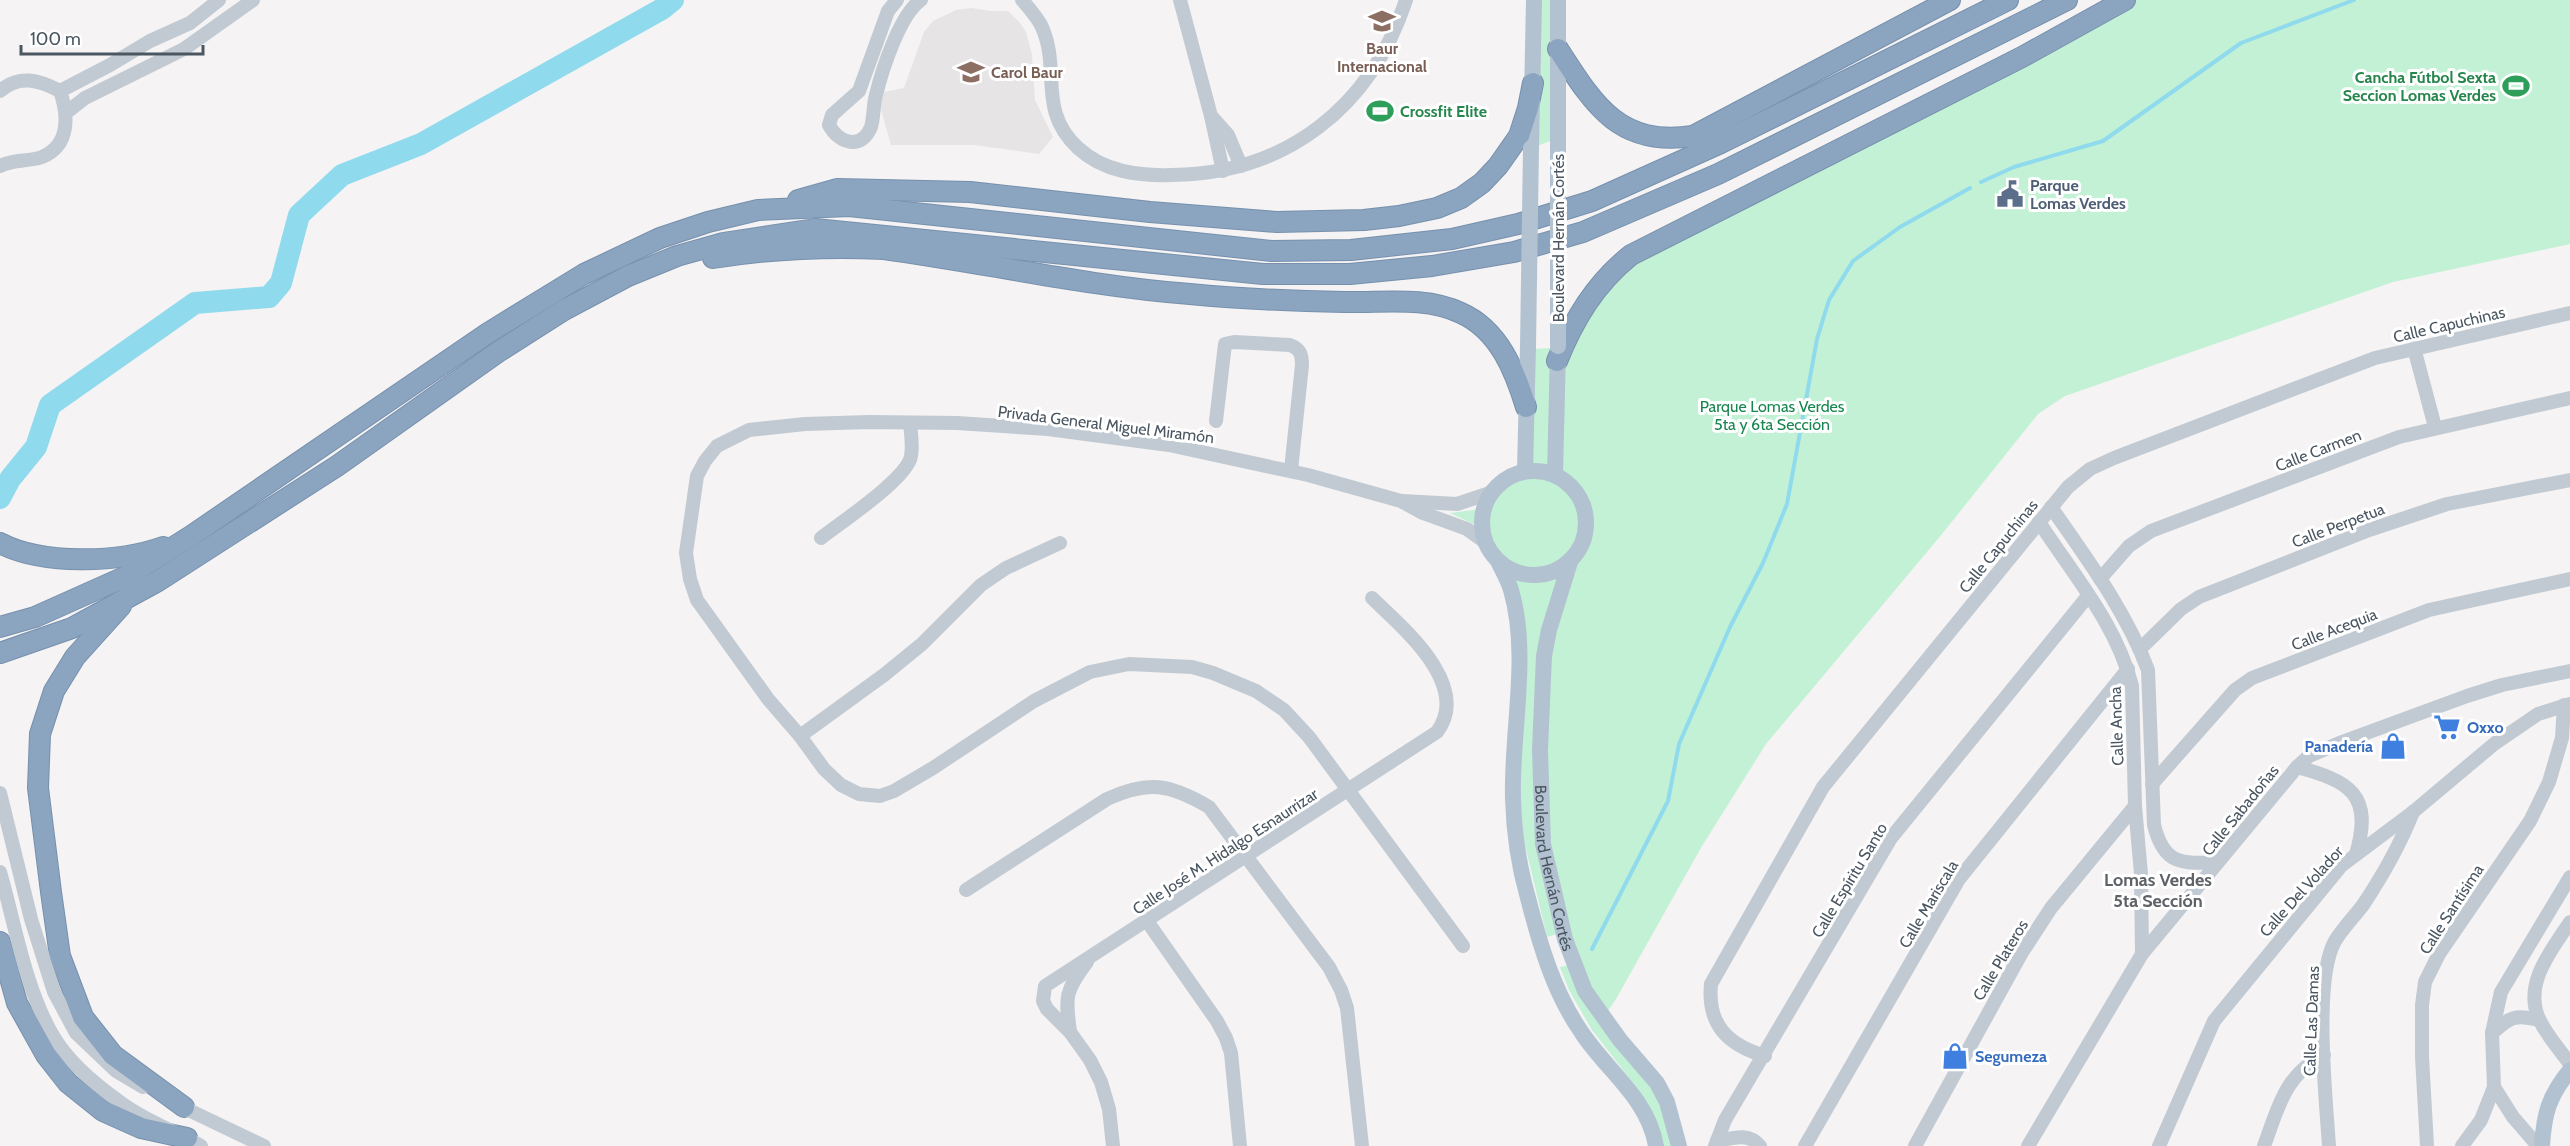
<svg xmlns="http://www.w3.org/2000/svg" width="2570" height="1146" viewBox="0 0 2570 1146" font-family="Cabin,sans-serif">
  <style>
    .education { fill: #e6e4e5 }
    .green { fill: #c3f1d5 }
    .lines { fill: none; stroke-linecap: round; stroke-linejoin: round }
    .stream { stroke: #90daee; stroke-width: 4 }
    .river { stroke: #90daee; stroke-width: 22 }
    .highway-casing { stroke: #7690ad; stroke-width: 22 }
    .minor { stroke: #c1cad2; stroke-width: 14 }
    .major { stroke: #b3c2d1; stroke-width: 16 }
    .highway { stroke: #8ba5c1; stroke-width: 20 }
    .major-bridge { stroke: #b3c2d1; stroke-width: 16 }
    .labels { text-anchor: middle; stroke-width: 6; stroke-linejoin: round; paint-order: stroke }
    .education-label { font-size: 16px; font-weight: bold; fill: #785e54; stroke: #fff }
    .leisure-label { font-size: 16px; font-weight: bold; fill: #27864d; stroke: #fff; text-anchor: end }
    .service-label { font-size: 16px; font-weight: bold; fill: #4e5e75; stroke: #fff; text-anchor: start }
    .street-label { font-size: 16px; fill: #4a5661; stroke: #fff }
    .park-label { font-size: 16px; fill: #17864f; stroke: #fff }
    .shop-label { font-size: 16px; font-weight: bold; fill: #366cbe; stroke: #fff; text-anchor: start }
    .neighbourhood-label { font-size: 18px; font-weight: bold; fill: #5f6368; stroke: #fff }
  </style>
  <rect width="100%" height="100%" fill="#f5f3f3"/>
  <polygon class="education" points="971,8 991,11 1008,11 1020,23 1026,32 1032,55 1035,100 1053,137 1039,154 974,145 891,145 880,106 884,92 904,88 924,32 933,21 956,10"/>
  <g class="green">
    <polygon points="1534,0 1558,0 1558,138 1532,148"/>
    <path d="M2125,0H2570V244L2393,282L2065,396L2038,414L1942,534L1766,744L1702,846L1616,999L1603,1018L1560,933L1547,937L1524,841L1520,798L1524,683L1502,565C1523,578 1541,580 1563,569L1542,683L1574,560L1586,537L1588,520L1584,504L1575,489L1557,476L1559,361L1604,280Z"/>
    <polygon points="1551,348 1549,473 1527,472 1532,349"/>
    <path d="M1527,477C1542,476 1553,480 1565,489C1573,494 1578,502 1580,512C1592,562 1528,593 1497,552C1492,546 1490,538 1488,531L1450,513L1490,508C1499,491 1509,485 1527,477Z"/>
    <polygon points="1570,965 1653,1083 1677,1146 1663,1146 1638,1089 1592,1030 1569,990 1560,967"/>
  </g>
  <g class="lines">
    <g class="stream">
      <polyline points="1981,182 2014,167 2103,141 2241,43 2354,0"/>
      <polyline points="1592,949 1668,801 1679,744 1730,627 1763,563 1787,504 1817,339 1829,300 1853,261 1900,227 1970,188"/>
    </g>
    <polyline class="river" points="0,498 10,479 36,447 50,405 195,303 269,297 281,283 299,215 342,175 421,144 662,9 673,0"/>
    <defs>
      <g id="highway">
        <path d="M1558,49C1594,105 1619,147 1693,136L1950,0"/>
        <polyline points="798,200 837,189 970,192 1150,212 1277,222 1364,220 1399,216 1437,208 1461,198 1482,183 1498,166 1519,136 1528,108 1533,83"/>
        <path d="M713,258C770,249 826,246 884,249C986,263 1087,286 1190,294C1242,299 1293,301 1345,302C1383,303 1425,296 1461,313C1499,330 1515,371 1526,407"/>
        <path d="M1557,361C1574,319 1595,284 1631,255L2022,57L2125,0"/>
        <path d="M0,543C42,565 119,563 163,547"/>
        <polyline points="121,606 75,657 54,691 40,734 38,788 51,892 60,956 83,1017 113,1055 184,1107"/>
        <polyline points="0,627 35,617 129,575 191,536 488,333 584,274 660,238 708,222 758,210 849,206 1272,251 1351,250 1452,239 1518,224 1592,201 1721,143 2008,0"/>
        <polyline points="0,653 72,628 158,581 337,466 498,352 564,310 628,276 677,256 723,243 815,229 1263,274 1350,274 1432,266 1514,252 1583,232 1718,174 2067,0"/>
        <polyline points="0,942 17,1003 46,1055 68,1083 103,1111 141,1128 187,1138"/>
      </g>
    </defs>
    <use href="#highway" class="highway-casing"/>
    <g class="minor">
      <path d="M897,0L888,11L859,91L832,115L829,125C839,144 862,150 871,127C874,118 873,105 876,95C882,70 900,14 921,0"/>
      <path d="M1022,0C1029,8 1036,16 1041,25C1062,69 1036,109 1078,148C1104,172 1139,176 1172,175C1286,174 1371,107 1406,0"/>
      <polyline points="1180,0 1211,116 1223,171"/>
      <path d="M0,91C19,74 39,80 60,91C68,114 71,145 42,157C28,162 13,159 0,166"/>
      <polyline points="60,91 110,65 150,41 190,23 219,0"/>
      <polyline points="67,112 85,98 184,49 253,0"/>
      <polyline points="1211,116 1228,135 1241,166"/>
      <polyline points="2414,348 2435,427"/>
      <path d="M1216,421L1225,344L1234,342L1290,345C1300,349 1302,354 1302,365L1291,470"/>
      <polyline points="1402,501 1457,504 1490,493"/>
      <path d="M2051,507C2087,559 2126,611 2148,670L2154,825C2164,865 2181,864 2218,862"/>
      <path d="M2039,522C2073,574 2117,625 2132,686L2135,806L2141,874L2142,954"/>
      <path d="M821,538C840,523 908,478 911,456C913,446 911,434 910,423"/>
      <polyline points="2100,579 2129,546 2151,531 2399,437 2570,398"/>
      <polyline points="2140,649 2181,609 2199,597 2369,530 2447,504 2570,480"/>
      <polyline points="800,736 884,675 922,644 981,585 1006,568 1060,543"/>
      <path d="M2297,767C2349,781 2374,794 2356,854"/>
      <polyline points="2152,784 2235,690 2252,678 2429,610 2570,579"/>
      <polyline points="0,793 31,919 54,992 76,1033 116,1071 143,1087"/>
      <path d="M0,872C15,924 25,987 52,1034C67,1061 96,1085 120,1102C145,1121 175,1131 201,1146"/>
      <path d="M966,890L1107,799C1148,780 1170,784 1209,807L1329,967L1341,990L1347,1008L1362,1146"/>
      <polyline points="1147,921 1217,1021 1226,1038 1231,1053 1240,1146"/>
      <path d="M2570,922C2551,951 2522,985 2540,1021C2548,1037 2560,1050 2570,1064"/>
      <polyline points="1463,946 1309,737 1284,710 1256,691 1213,673 1192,667 1129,664 1090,672 1034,701 933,768 894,791 880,796 859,794 841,785 824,769 800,736 768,699 697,600 690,579 686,553 697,476 705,461 717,446 749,430 805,424 869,422 957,423 1048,429 1169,445 1308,475 1401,501 1423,513 1467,529 1485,542"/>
      <path d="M1070,1032C1065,997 1065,991 1087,962"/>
      <path d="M2492,1033C2511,1017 2514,1014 2539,1020"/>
      <path d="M1765,1056C1728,1045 1707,1025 1711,984L1823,787L2068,487L2090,469L2114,458L2375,358L2570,313"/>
      <polyline points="176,1104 264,1146"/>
      <path d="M1717,1141C1733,1138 1748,1132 1760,1146"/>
      <path d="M1113,1146L1109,1109L1101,1082L1090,1060L1070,1032L1047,1009L1043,1001L1045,986L1437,732C1472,685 1403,628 1372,598"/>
      <polyline points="1715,1146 1725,1120 1891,838 2088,596"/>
      <polyline points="1805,1146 1959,879 2128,669"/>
      <polyline points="1915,1146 2021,954 2051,908 2135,806"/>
      <polyline points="2028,1146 2142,954 2297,767 2309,756 2342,742 2467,696 2502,685 2570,671"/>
      <polyline points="2159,1146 2214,1021 2341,866 2413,812 2494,744 2538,714 2570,704"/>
      <path d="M2264,1146C2278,1108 2285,1074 2324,1055"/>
      <path d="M2329,1146C2326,1099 2313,980 2335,941C2343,928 2354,917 2363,905C2383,875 2400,845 2413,812"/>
      <polyline points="2427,1146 2422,1057 2422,1005 2425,982 2439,954 2530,821 2549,782 2562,738 2564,705"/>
      <polyline points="2462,1146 2481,1120 2494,1087"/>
      <polyline points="2538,1146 2513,1117 2494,1087 2492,1033 2501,992 2570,877"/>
    </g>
    <g class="major">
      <polyline points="1558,138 1558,0"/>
      <polyline points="1531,148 1534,0"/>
      <polyline points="1525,471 1528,346"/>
      <circle cx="1534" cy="523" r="52"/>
      <polyline points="1555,475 1558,350"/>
      <path id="s1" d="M1571,559L1549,630L1544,656L1540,750L1543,844L1565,939L1585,991L1620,1040L1657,1083L1667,1102L1679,1146"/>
      <path d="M1498,561C1502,570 1508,580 1511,590C1530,655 1511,732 1513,799C1514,832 1519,867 1528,898C1540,945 1554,993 1582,1033C1607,1071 1648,1098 1656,1146"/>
      <path d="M2542,1146C2544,1113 2549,1096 2570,1070"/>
    </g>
    <use href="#highway" class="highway"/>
    <g class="major-bridge">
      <polyline points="1528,346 1531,148"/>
      <polyline points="1558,346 1558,138"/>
    </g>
  </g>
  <defs>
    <symbol id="school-bare" viewBox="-9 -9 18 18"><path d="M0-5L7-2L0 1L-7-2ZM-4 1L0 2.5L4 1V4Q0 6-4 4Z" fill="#8d6e63" stroke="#fff" stroke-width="2.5" paint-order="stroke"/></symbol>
    <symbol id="stadium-bare" viewBox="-9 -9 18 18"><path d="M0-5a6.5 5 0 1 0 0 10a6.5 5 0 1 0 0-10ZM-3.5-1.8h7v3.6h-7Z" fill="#2e9e5b" stroke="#fff" stroke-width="2.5" paint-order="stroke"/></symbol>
    <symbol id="civic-bare" viewBox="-9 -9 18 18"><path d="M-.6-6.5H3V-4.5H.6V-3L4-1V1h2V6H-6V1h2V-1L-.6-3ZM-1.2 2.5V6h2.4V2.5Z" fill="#5c6f8a" stroke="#fff" stroke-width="2.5" paint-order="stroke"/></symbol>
    <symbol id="supermarket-bare" viewBox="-9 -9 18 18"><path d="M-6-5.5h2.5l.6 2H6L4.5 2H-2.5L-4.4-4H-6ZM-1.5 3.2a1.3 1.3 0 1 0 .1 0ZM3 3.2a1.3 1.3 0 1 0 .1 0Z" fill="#3f7fe0" stroke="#fff" stroke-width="2.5" paint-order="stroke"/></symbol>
    <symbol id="shop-bare" viewBox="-9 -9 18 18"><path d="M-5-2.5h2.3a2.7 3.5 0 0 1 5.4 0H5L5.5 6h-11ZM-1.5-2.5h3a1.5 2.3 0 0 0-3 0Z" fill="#3f7fe0" stroke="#fff" stroke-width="2.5" paint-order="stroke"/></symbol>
  </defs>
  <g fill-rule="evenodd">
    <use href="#school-bare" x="1363" y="2" width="38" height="38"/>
    <use href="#school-bare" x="952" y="53" width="38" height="38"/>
    <use href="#stadium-bare" x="2497" y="67" width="38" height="38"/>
    <use href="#stadium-bare" x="1361" y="92" width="38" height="38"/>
    <use href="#civic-bare" x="1991" y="175" width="38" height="38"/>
    <use href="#supermarket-bare" x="2428" y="708" width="38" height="38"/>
    <use href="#shop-bare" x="2374" y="727" width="38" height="38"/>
    <use href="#shop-bare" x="1936" y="1037" width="38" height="38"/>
  </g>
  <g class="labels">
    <g class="education-label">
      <text x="1382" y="54">Baur<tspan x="1382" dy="18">Internacional</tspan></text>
      <text x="991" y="78" text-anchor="start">Carol Baur</text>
    </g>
    <g class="leisure-label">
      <text x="2496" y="83">Cancha Fútbol Sexta<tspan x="2496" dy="18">Seccion Lomas Verdes</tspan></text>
      <text x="1400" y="117" text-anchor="start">Crossfit Elite</text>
    </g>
    <g class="service-label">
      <text x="2030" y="191">Parque<tspan x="2030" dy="18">Lomas Verdes</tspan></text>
    </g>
    <g class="street-label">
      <text transform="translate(1558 238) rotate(-90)" y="6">Boulevard Hernán Cortés</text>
      <text transform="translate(2449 324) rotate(-13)" y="6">Calle Capuchinas</text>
      <text transform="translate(1106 424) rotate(7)" y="6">Privada General Miguel Miramón</text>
      <text transform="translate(2318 450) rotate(-21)" y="6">Calle Carmen</text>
      <text transform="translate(2338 525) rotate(-21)" y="6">Calle Perpetua</text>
      <text transform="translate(1998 546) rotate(-51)" y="6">Calle Capuchinas</text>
      <text transform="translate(2334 629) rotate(-21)" y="6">Calle Acequia</text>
      <text transform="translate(2116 726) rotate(-92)" y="6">Calle Ancha</text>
      <text transform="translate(2240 810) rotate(-51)" y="6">Calle Sabadoñas</text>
      <text transform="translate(1225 851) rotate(-33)" y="6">Calle José M. Hidalgo Esnaurrizar</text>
      <text dy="6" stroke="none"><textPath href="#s1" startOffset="314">Boulevard Hernán Cortés</textPath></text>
      <text transform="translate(1849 880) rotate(-59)" y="6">Calle Espíritu Santo</text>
      <text transform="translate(2301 891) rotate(-48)" y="6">Calle Del Volador</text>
      <text transform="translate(1928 904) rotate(-59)" y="6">Calle Mariscala</text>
      <text transform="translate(2451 909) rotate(-57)" y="6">Calle Santísima</text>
      <text transform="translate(2000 960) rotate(-59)" y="6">Calle Plateros</text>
      <text transform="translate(2311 1021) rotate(-88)" y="6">Calle Las Damas</text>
    </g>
    <g class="park-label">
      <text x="1772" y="412">Parque Lomas Verdes<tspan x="1772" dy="18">5ta y 6ta Sección</tspan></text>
    </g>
    <g class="shop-label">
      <text x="2467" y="733">Oxxo</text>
      <text x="2373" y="752" text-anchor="end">Panadería</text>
      <text x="1975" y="1062">Segumeza</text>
    </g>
    <g class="neighbourhood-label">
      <text x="2158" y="886">Lomas Verdes<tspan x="2158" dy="21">5ta Sección</tspan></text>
    </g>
  </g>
  <path d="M21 45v9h182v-9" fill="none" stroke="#4a5661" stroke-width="3"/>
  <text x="30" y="45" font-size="18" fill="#4a5661" stroke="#ffffff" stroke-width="4.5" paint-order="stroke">100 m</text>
</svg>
